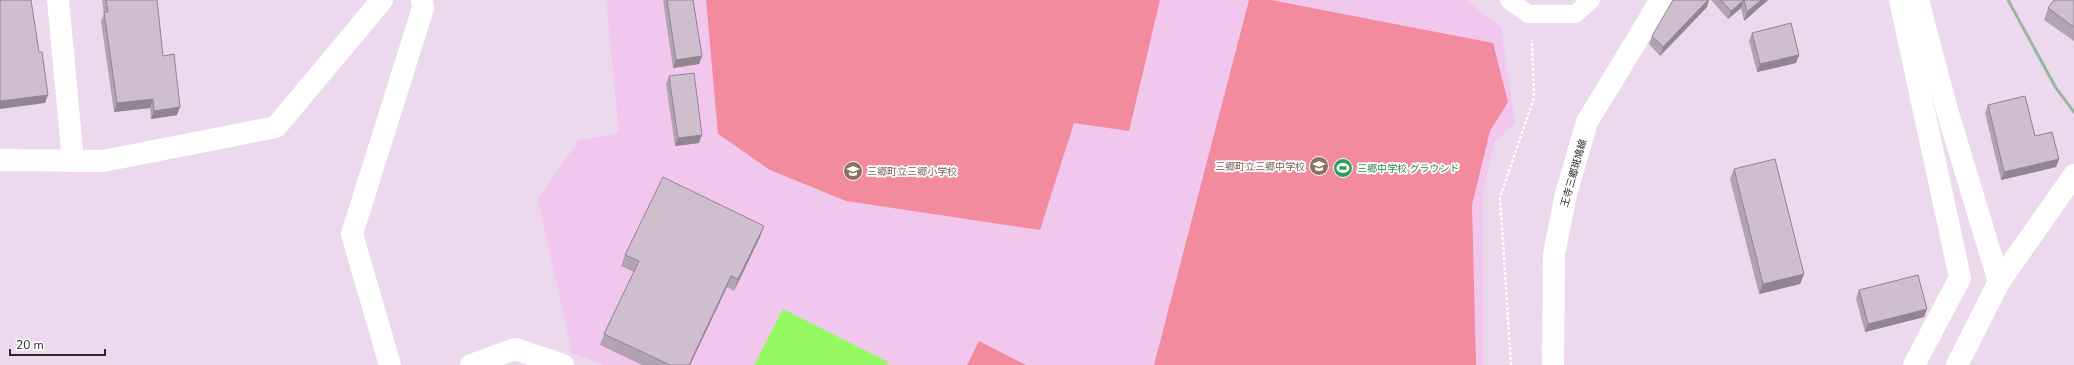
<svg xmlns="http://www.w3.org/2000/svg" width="2074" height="365" viewBox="0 0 2074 365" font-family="'Nunito Sans','Noto Sans JP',sans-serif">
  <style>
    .education { fill: #f1c7ee }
    .pitch { fill: #f28b9d }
    .water { fill: #95fa62 }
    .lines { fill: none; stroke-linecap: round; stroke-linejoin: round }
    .path { stroke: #fff; stroke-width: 2.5; stroke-dasharray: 3 2; stroke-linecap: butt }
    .service { stroke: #fff; stroke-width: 18 }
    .minor { stroke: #fff; stroke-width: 22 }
    .tertiary { stroke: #fff; stroke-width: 22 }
    .secondary { stroke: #fff; stroke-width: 22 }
    .rail { stroke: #9cb6a2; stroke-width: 3 }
    .wall { fill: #b1a3b1 }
    .shaded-wall { fill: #908590 }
    .building { fill: #cebece; stroke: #908590 }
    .labels { text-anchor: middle; stroke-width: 3.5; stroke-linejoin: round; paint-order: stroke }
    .education-label { font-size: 10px; fill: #785e54; stroke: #fff; text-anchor: end }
    .leisure-label { font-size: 10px; fill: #27864d; stroke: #fff; text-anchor: start }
    .street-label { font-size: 10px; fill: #292929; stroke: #fff }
  </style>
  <rect width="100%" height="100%" fill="#ecd9ed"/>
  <polygon class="education" points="606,0 1466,0 1501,27 1515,124 1495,141 1483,191 1483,365 604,365 572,353 538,200 578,141 619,133"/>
  <g class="pitch">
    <polygon points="706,0 1160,0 1129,131 1074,123 1040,230 846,201 770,170 718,134"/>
    <polygon points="1249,0 1271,0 1493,43 1508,102 1490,131 1472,205 1476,365 1154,365"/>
    <polygon points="979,341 1026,365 967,365"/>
  </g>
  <polygon class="water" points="783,309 888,362 887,365 754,365"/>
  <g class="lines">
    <polyline class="path" points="1511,365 1500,197 1534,98 1532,40"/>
    <polyline class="service" points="1509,0 1528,14 1575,14 1591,0"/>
    <g class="minor">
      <polyline points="58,0 73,161"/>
      <polyline points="1900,0 1960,278 1914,365"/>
      <polyline points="390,365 352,234 423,8 422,0"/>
      <polyline points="471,365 515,349 563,365"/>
    </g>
    <g class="tertiary">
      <polyline points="1918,0 1947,110 1999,282"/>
      <polyline points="0,160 103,161 276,127 382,0"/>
      <polyline points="1957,365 1999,282 2074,175"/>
    </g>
    <polyline class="secondary" points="1553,365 1554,254 1566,194 1587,122 1661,0"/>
    <polyline class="rail" points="2008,0 2056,88 2074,112"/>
  </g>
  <g class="wall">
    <polygon points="102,0 157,0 163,56 177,115 151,119 150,108 114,112 101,21 104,14"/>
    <polygon points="663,0 693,0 702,56 699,64 673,68"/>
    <polygon points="1711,0 1768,0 1744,21 1741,8 1728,19"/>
    <polygon points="2074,0 2074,41 2044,20 2048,8"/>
    <polygon points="1707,7 1660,56 1649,44 1652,36"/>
    <polygon points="1752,33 1799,55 1796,63 1757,72 1749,41"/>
    <polygon points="669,76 699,143 675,146 666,84"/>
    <polygon points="1988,105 2035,136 2059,159 2056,167 2001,180 1985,113"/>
    <polygon points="1734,169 1804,274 1800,284 1759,294 1730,179"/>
    <polygon points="760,237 734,291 727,287 690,365 642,365 600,345 604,334 634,272 621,266 625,255"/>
    <polygon points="1859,290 1924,317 1865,332 1856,299"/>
  </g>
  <g class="shaded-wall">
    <polygon points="1708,0 1709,0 1707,7 1660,56 1663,47"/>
    <polygon points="1744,0 1741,8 1728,19 1731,11"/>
    <polygon points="1761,0 1768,0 1744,21 1747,12"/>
    <polygon points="1799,55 1796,63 1757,72 1760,64"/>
    <polygon points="702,56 699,64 673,68 676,60"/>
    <polygon points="48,95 45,103 0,109 0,101"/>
    <polygon points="153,99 150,108 114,112 117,103"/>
    <polygon points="180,107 177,115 151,119 154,111"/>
    <polygon points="702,135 699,143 675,146 678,138"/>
    <polygon points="2059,159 2056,167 2001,180 2004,172"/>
    <polygon points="764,226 760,237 734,291 738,279"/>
    <polygon points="1804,274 1800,284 1759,294 1763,284"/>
    <polygon points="731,276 727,287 690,365 689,365"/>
    <polygon points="1927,309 1924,317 1865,332 1868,324"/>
  </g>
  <g class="building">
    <polygon points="0,0 31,0 39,52 42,52 48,95 0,101"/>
    <polygon points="106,0 157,0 163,56 174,54 180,107 154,111 153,99 117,103 104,12 108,12"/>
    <polygon points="667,0 693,0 702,56 676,60"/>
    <polygon points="1673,0 1708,0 1663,47 1652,36"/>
    <polygon points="1721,0 1744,0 1731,11"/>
    <polygon points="1744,0 1761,0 1747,12"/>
    <polygon points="2054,0 2074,0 2074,27 2048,8"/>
    <polygon points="1791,23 1799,55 1760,64 1752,33"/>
    <polygon points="694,73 702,135 678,138 669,76"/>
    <polygon points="2025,96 2035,136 2052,132 2059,159 2004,172 1988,105"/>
    <polygon points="1775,159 1804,274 1763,284 1734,169"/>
    <polygon points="663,177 764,226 738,279 731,276 689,365 670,365 604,334 639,261 625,255"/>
    <polygon points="1918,275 1927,309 1868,324 1859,290"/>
  </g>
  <defs>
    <symbol id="school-disc" viewBox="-11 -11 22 22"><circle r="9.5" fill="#8d6e63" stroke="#fff"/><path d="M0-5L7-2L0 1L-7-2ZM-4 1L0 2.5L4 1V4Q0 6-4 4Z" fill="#fff"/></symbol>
    <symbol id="stadium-disc" viewBox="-11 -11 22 22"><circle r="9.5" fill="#2e9e5b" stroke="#fff"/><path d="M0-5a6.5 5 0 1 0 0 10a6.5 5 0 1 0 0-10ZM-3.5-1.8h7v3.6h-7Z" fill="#fff"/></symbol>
  </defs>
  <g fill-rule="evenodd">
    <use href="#school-disc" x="1308" y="155" width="22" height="22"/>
    <use href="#stadium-disc" x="1332" y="157" width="22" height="22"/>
    <use href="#school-disc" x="842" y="160" width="22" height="22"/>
  </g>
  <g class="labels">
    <g class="education-label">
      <text x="1305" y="170">三郷町立三郷中学校</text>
      <text x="867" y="175" text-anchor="start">三郷町立三郷小学校</text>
    </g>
    <g class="leisure-label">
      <text x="1357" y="172">三郷中学校 グラウンド</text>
    </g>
    <g class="street-label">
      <text transform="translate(1573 173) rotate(-74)" y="4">王寺三郷斑鳩線</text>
    </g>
  </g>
  <path d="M10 349v6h95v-6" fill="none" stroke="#292929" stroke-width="2"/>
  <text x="16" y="349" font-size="12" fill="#292929" stroke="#ffffff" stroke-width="3" paint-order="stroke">20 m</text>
</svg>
